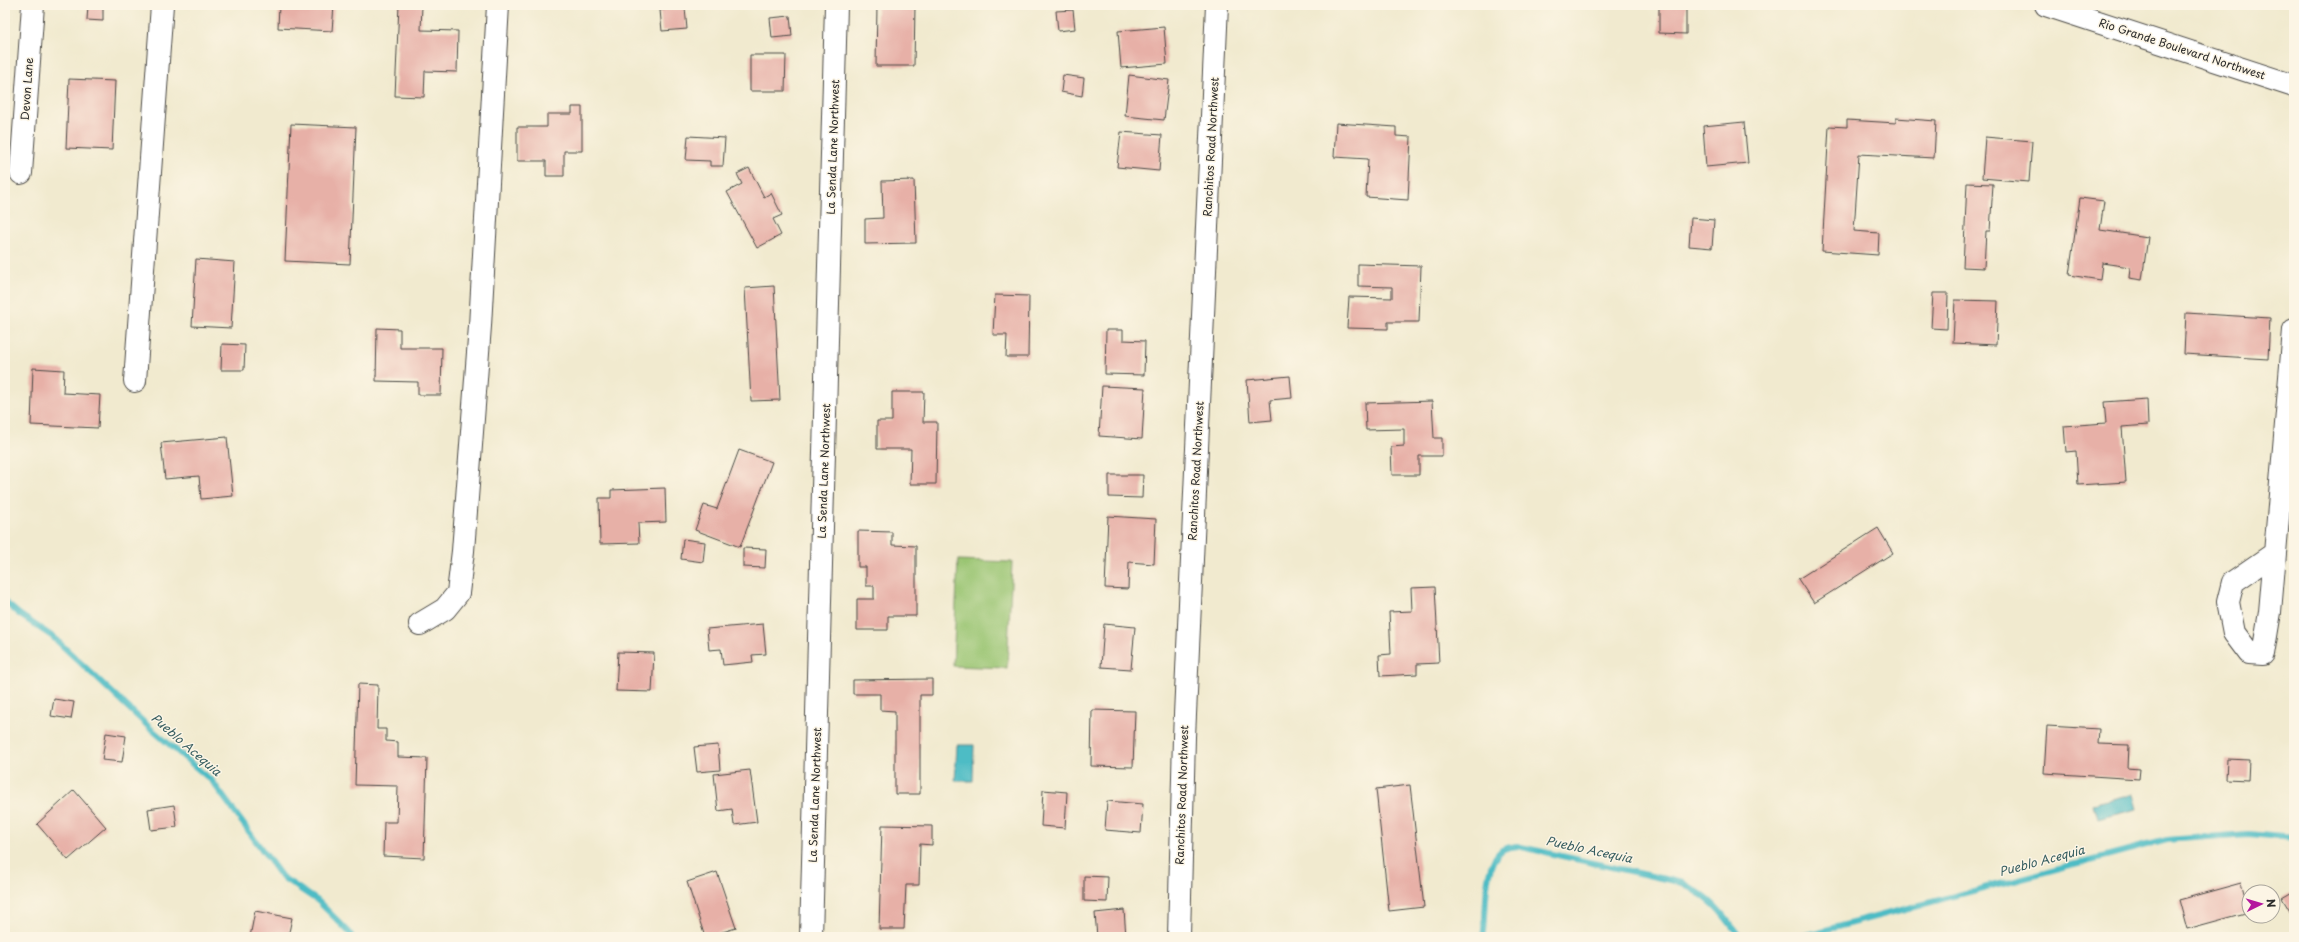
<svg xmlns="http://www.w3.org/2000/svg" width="2299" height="942" viewBox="0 0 2299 942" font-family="'Playpen Sans',sans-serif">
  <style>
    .green { fill: #9ac572; stroke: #62784e }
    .water { fill: #4ebcc5; stroke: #3c7478 }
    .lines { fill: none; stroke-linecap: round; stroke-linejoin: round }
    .stream { stroke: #4ebcc5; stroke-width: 6 }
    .building { fill: #e7b0a7 }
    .minor-casing { stroke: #494844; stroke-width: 24 }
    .minor { stroke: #fff; stroke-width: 22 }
    .labels { text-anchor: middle; stroke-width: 3; stroke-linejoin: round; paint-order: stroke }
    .street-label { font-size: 11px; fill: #2b2b2b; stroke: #fcf5e5 }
    .water-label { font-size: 12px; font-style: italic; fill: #375e61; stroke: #fcf5e5 }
  </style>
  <rect width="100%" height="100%" fill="#fcf5e5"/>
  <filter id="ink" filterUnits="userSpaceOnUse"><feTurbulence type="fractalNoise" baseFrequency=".025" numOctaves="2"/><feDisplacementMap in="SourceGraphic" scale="8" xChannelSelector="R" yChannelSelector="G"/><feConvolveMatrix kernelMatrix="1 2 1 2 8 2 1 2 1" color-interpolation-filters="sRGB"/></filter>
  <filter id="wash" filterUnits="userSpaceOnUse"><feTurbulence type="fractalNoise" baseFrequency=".012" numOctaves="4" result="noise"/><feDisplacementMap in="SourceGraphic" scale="16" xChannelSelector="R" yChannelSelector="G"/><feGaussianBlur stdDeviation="0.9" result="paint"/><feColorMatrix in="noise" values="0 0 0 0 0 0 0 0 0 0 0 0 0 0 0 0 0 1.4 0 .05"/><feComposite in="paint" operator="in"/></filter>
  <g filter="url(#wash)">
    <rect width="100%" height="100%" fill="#f1eacf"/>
    <polygon class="green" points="958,560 1012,562 1007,668 953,666"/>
    <g class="water">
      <polygon points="957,745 974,745 973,781 955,781"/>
      <polygon points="2133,794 2137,809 2097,819 2093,804"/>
    </g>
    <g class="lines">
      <g class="stream">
        <polyline points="5,602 19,614 53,637 150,728 212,781 282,877 318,901 349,932 352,937"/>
        <path d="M1483,937C1488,913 1481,866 1502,850C1506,847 1513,847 1517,846L1683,883C1712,899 1721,911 1740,937"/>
        <polyline points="1799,937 2166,840 2248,834 2294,838"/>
      </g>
    </g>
    <g id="blocks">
      <g class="building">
        <polygon points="5,5 8,5 6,43 5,43"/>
        <polygon points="88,5 103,5 103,21 87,20"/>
        <polygon points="279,5 334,5 332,31 278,28"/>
        <polygon points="399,5 422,5 421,30 458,31 457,72 425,71 424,97 395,96"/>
        <polygon points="877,5 915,5 914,66 876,66"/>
        <polygon points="1659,5 1686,5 1686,34 1659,33"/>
        <polygon points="685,8 687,29 662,31 660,10"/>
        <polygon points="1073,10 1075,29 1058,31 1056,11"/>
        <polygon points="790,16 792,36 772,38 770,18"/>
        <polygon points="1164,27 1167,64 1121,68 1118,31"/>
        <polygon points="750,55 786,55 785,91 750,91"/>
        <polygon points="1063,75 1084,78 1082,96 1061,92"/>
        <polygon points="1129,75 1169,80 1164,120 1125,116"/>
        <polygon points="69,79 115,81 112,150 66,148"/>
        <polygon points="572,107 582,107 582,151 564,151 564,176 546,176 546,161 517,161 517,127 547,127 547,114 572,114"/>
        <polygon points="1896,118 1936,121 1934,158 1859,154 1854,231 1879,233 1878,255 1822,251 1829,126 1847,127 1847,120 1896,123"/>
        <polygon points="1744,122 1748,163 1706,167 1703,126"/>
        <polygon points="1336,123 1396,127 1396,136 1411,137 1408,200 1366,197 1368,159 1334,157"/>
        <polygon points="291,124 356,127 350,264 285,261"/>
        <polygon points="1121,132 1162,135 1159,171 1117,167"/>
        <polygon points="688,136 725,138 723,166 710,166 710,161 686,160"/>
        <polygon points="1985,137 2032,141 2029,182 1982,178"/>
        <polygon points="749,168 764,197 771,193 782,215 773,219 781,235 757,248 727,192 742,184 737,174"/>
        <polygon points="914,180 916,243 865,244 865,219 883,218 882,181"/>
        <polygon points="1967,183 1993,184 1990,231 1986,231 1984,268 1963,267"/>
        <polygon points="2080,198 2104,201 2100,230 2148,237 2142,280 2129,278 2130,267 2102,263 2100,280 2069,275"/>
        <polygon points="1691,218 1714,220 1712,248 1689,246"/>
        <polygon points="196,259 235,262 231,328 192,326"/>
        <polygon points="1358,264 1421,266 1419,322 1388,322 1388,329 1347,328 1349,297 1392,298 1392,287 1358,286"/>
        <polygon points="774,286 780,400 751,401 745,288"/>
        <polygon points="1933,293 1948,293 1947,329 1931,328"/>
        <polygon points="995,295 1029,296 1028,357 1006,357 1007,335 993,335"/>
        <polygon points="1955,300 1998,301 1996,345 1953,343"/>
        <polygon points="2186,313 2270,318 2268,359 2184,354"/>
        <polygon points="377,328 400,329 400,348 442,348 441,395 418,395 418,382 376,381"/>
        <polygon points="1106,330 1123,330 1123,340 1145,341 1144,375 1105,374"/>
        <polygon points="222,344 245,345 244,370 221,370"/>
        <polygon points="33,368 64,370 63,393 100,395 98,428 31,425"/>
        <polygon points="1290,376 1292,398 1270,400 1272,420 1250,422 1247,380"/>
        <polygon points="1102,386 1145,388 1142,439 1099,436"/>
        <polygon points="892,392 924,392 923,422 937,422 936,484 910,484 911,449 877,449 877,421 892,421"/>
        <polygon points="2147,399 2148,425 2122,427 2126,482 2078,485 2076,451 2066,452 2064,426 2106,423 2104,402"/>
        <polygon points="1432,401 1434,438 1442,438 1442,456 1419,456 1419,475 1392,475 1391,447 1404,446 1404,429 1366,430 1365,403"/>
        <polygon points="227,437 233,496 201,499 199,476 165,479 161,443"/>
        <polygon points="739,450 772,462 740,547 695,530 704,505 717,509"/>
        <polygon points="1109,475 1143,475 1142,498 1109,497"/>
        <polygon points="665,488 666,522 638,523 639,543 600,544 599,498 611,498 611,490"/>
        <polygon points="1108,516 1156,519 1154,564 1129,562 1128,589 1105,588"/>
        <polygon points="1878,528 1893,553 1814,603 1798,579"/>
        <polygon points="858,531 892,532 892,545 916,546 916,616 888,616 888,630 857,630 857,599 874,599 874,586 866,586 866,567 858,567"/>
        <polygon points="683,539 705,542 703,562 681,559"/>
        <polygon points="743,548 766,549 765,568 743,567"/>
        <polygon points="1435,587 1439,663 1417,664 1417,674 1380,676 1379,655 1391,654 1389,612 1412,611 1411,588"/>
        <polygon points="763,624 766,654 752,655 753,662 723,665 721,649 709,650 707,629"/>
        <polygon points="1104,624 1135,627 1131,669 1101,667"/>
        <polygon points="618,652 654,653 652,692 616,691"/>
        <polygon points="932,679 932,695 920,695 920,794 895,794 895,711 880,710 880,694 853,694 853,680"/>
        <polygon points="358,684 378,685 377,729 386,729 386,741 398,742 398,757 427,758 424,858 383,856 384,822 397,822 398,786 355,785"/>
        <polygon points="54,699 74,702 71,719 51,716"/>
        <polygon points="1092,710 1135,711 1133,767 1091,766"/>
        <polygon points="2047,726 2099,729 2098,744 2129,745 2128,768 2140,769 2139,779 2044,773"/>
        <polygon points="106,733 126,736 122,762 102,760"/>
        <polygon points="718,745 720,770 697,772 694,747"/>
        <polygon points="2227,759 2249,760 2248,780 2226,779"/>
        <polygon points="750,770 757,822 734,825 732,809 718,811 714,774"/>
        <polygon points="1410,785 1424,907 1389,911 1376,789"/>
        <polygon points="74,790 106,827 68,860 37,824"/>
        <polygon points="1043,790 1067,792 1065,828 1041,826"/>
        <polygon points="1107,801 1143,804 1141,833 1105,830"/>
        <polygon points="174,805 177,827 151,830 148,809"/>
        <polygon points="882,825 932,826 932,845 920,844 919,885 906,885 904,929 879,929"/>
        <polygon points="717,872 736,928 705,937 687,882"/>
        <polygon points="1084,876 1108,877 1107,902 1084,901"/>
        <polygon points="2241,883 2249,912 2187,929 2179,900"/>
        <polygon points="2294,891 2294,918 2282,898"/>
        <polygon points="1124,910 1126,937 1097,937 1095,913"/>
        <polygon points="255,911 292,918 288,937 250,937"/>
      </g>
    </g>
  </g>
  <g filter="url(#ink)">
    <use href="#blocks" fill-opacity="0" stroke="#494844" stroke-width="1"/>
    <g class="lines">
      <defs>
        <g id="minor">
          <polyline points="2046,5 2294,86"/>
          <polyline points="21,173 33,5"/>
          <polyline points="135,381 162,5"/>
          <polyline points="2275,553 2233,582 2228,602 2234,633 2249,653 2263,654 2270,612 2294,330"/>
          <polyline points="420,624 445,609 458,593 463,551 480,326 498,5"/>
          <polyline points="811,937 836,5"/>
          <polyline points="1179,937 1184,737 1217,5"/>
        </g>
      </defs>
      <use href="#minor" class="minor-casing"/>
      <use href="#minor" class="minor"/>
    </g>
  </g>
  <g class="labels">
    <g class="street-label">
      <text transform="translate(2182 49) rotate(18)" y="4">Rio Grande Boulevard Northwest</text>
      <text transform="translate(27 89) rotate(-86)" y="4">Devon Lane</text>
      <text transform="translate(833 147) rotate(-88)" y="4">La Senda Lane Northwest</text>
      <text transform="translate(1211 147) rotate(-87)" y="4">Ranchitos Road Northwest</text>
      <text transform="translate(824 471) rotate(-88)" y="4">La Senda Lane Northwest</text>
      <text transform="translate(1196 471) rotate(-87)" y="4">Ranchitos Road Northwest</text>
      <text transform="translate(815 795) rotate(-88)" y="4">La Senda Lane Northwest</text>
      <text transform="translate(1182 795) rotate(-88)" y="4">Ranchitos Road Northwest</text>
    </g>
    <g class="water-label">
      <text transform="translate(186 745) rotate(41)" y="4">Pueblo Acequia</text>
      <text transform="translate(1589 850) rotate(12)" y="4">Pueblo Acequia</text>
      <text transform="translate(2042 861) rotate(-15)" y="4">Pueblo Acequia</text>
    </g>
  </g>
  <rect width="2299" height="942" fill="none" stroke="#fcf5e5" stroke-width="20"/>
  <g transform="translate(2261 904) rotate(85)"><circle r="19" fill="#fcf5e5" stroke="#a8a49b"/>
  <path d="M0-3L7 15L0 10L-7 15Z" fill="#b5179e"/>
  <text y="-6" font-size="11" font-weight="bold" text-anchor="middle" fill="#2b2b2b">N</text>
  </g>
</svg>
